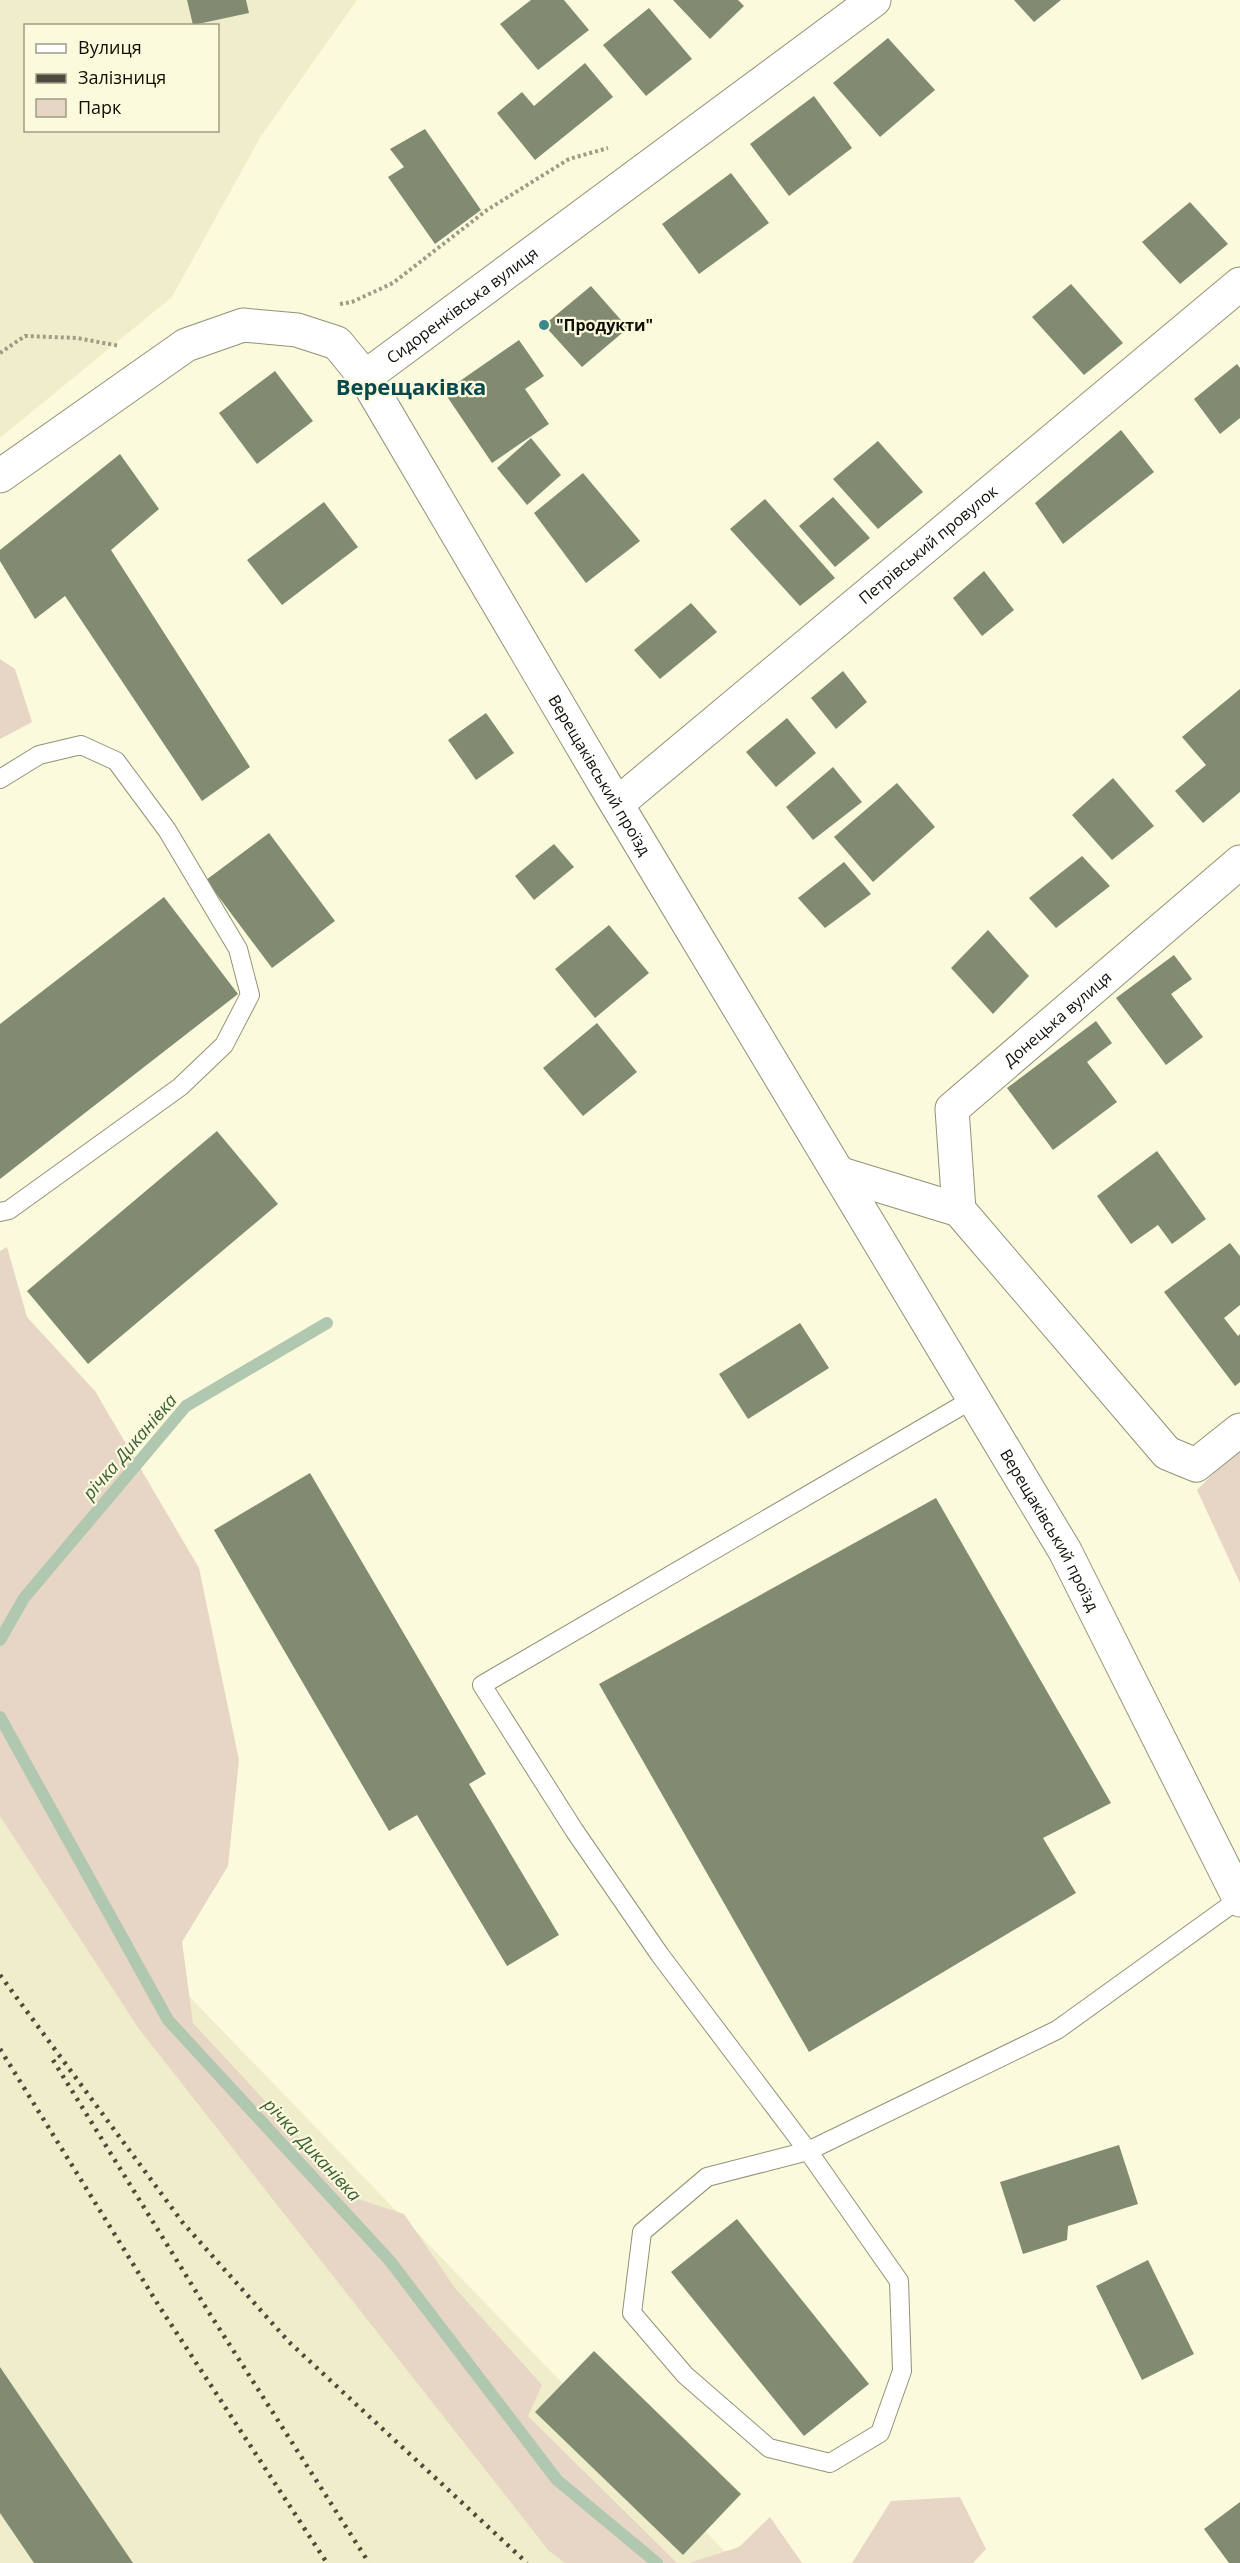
<svg xmlns="http://www.w3.org/2000/svg" width="1240" height="2563" viewBox="0 0 1240 2563" font-family="'Open Sans',sans-serif">
  <style>
    .built { fill: #f0eeca; fill-rule: evenodd }
    .green { fill: #e7d6c5 }
    .lines { fill: none; stroke-linecap: round; stroke-linejoin: round }
    .stream { stroke: #b0c8af; stroke-width: 12 }
    .building { fill: #818b72 }
    .service-casing { stroke: #939277; stroke-width: 20 }
    .minor-casing { stroke: #939277; stroke-width: 35 }
    .path { stroke: #9d9c87; stroke-width: 4; stroke-dasharray: 3 3; stroke-linecap: butt }
    .service { stroke: #fff; stroke-width: 18 }
    .minor { stroke: #fff; stroke-width: 33 }
    .rail { stroke: #4d4b3d; stroke-width: 4.5; stroke-dasharray: 3 6; stroke-linecap: butt }
    .poi-dot { fill: #3e868c; stroke: #fcfadd; stroke-width: 2 }
    .labels { text-anchor: middle; stroke-width: 4.5; stroke-linejoin: round; paint-order: stroke }
    .street-label { font-size: 16px; fill: #100f06; stroke: #fcfadd }
    .poi-label { font-size: 16px; font-weight: bold; fill: #100f06; stroke: #fcfadd; text-anchor: start }
    .water-label { font-size: 18px; font-style: italic; fill: #395d38; stroke: #fcfadd }
    .district-label { font-size: 22px; font-weight: bold; fill: #08494e; stroke: #fcfadd }
  </style>
  <rect width="100%" height="100%" fill="#fcfadd"/>
  <g class="built">
    <path d="M0,0H357L261,136L172,297L0,438ZM26,26H218V130H26Z"/>
    <polygon points="0,1800 736,2563 0,2563"/>
  </g>
  <g class="green">
    <polygon points="0,659 15,669 32,722 0,739"/>
    <polygon points="7,1247 27,1317 95,1391 199,1568 239,1760 228,1866 182,1942 193,2023 355,2198 404,2214 455,2288 542,2385 528,2416 677,2563 565,2563 549,2551 139,2029 0,1816 0,1251"/>
    <polygon points="1240,1447 1240,1583 1197,1490"/>
    <polygon points="960,2497 986,2549 973,2563 852,2563 891,2501"/>
    <polygon points="770,2517 802,2563 689,2563 739,2547"/>
  </g>
  <g class="lines">
    <g class="stream">
      <polyline points="0,1640 24,1598 186,1406 327,1323"/>
      <polyline points="0,1717 168,2020 390,2261 557,2480 657,2563"/>
    </g>
  </g>
  <g class="building">
    <polygon points="187,0 246,0 249,13 193,25"/>
    <polygon points="531,0 564,0 589,30 538,70 500,24"/>
    <polygon points="673,0 738,0 744,6 710,39"/>
    <polygon points="1014,0 1061,0 1034,22"/>
    <polygon points="649,8 692,59 646,96 603,45"/>
    <polygon points="888,38 935,90 880,137 833,83"/>
    <polygon points="585,63 613,97 535,160 497,113 522,92 534,106"/>
    <polygon points="814,96 852,148 789,196 750,144"/>
    <polygon points="425,129 481,210 435,244 388,177 404,167 390,149"/>
    <polygon points="731,173 769,223 699,274 662,224"/>
    <polygon points="1190,202 1228,244 1180,284 1142,242"/>
    <polygon points="1071,284 1123,343 1084,375 1032,317"/>
    <polygon points="591,286 628,328 582,367 544,325"/>
    <polygon points="519,340 544,376 525,389 549,424 492,463 444,392"/>
    <polygon points="1237,364 1240,368 1240,418 1220,434 1194,399"/>
    <polygon points="275,371 313,421 257,464 219,413"/>
    <polygon points="1121,430 1154,472 1063,544 1035,503"/>
    <polygon points="531,438 561,475 527,505 497,468"/>
    <polygon points="878,441 923,492 878,529 833,479"/>
    <polygon points="120,454 159,509 111,550 250,767 202,801 65,596 35,619 0,561 0,550"/>
    <polygon points="583,473 640,541 586,583 534,513"/>
    <polygon points="833,497 870,538 835,567 799,526"/>
    <polygon points="765,499 835,578 800,606 730,529"/>
    <polygon points="324,502 358,547 282,605 247,560"/>
    <polygon points="984,571 1014,610 982,636 953,598"/>
    <polygon points="691,603 717,632 660,679 634,650"/>
    <polygon points="843,671 867,702 836,729 811,698"/>
    <polygon points="1240,689 1240,792 1203,823 1175,791 1206,765 1182,737"/>
    <polygon points="486,713 514,753 476,780 448,740"/>
    <polygon points="787,718 816,753 776,787 746,752"/>
    <polygon points="833,767 862,802 813,840 786,807"/>
    <polygon points="1113,778 1154,826 1112,860 1072,815"/>
    <polygon points="897,783 935,827 873,882 834,837"/>
    <polygon points="269,833 335,921 272,968 206,880"/>
    <polygon points="554,844 574,867 534,900 515,876"/>
    <polygon points="1082,856 1110,886 1056,928 1029,898"/>
    <polygon points="844,862 871,894 825,928 798,898"/>
    <polygon points="164,897 238,994 0,1179 0,1024"/>
    <polygon points="609,925 649,973 595,1018 555,969"/>
    <polygon points="988,930 1029,976 993,1014 951,968"/>
    <polygon points="1174,955 1192,979 1171,994 1203,1037 1166,1065 1116,998"/>
    <polygon points="1096,1021 1112,1043 1087,1062 1117,1102 1053,1150 1007,1088"/>
    <polygon points="597,1023 637,1072 583,1116 543,1068"/>
    <polygon points="217,1131 278,1204 88,1364 27,1291"/>
    <polygon points="1157,1151 1206,1219 1172,1244 1158,1225 1131,1244 1097,1196"/>
    <polygon points="1230,1243 1240,1256 1240,1305 1224,1318 1238,1336 1240,1334 1240,1382 1235,1386 1164,1292"/>
    <polygon points="800,1323 829,1368 748,1419 719,1374"/>
    <polygon points="310,1473 486,1774 469,1784 559,1935 507,1966 417,1815 389,1831 214,1530"/>
    <polygon points="936,1498 1111,1803 1043,1838 1076,1893 809,2052 599,1684"/>
    <polygon points="1119,2145 1138,2204 1068,2226 1067,2240 1023,2254 1000,2182"/>
    <polygon points="737,2219 869,2384 804,2436 671,2272"/>
    <polygon points="1148,2260 1194,2354 1142,2380 1096,2286"/>
    <polygon points="594,2351 741,2494 683,2555 535,2412"/>
    <polygon points="0,2367 133,2563 34,2563 0,2513"/>
    <polygon points="1240,2502 1240,2563 1229,2563 1204,2529"/>
  </g>
  <g class="lines">
    <defs>
      <g id="service">
        <polyline points="0,779 39,755 81,745 116,761 167,830 238,949 250,995 224,1045 180,1087 9,1210 0,1212"/>
        <polyline points="973,1399 482,1685 574,1830 660,1955 808,2151 899,2281 902,2371 880,2433 830,2463 769,2448 685,2375 632,2313 642,2232 707,2177 808,2151 1057,2030 1239,1899"/>
      </g>
      <g id="minor">
        <path id="s1" d="M365,377L607,788L1065,1551L1240,1900"/>
        <path id="s2" d="M0,476L186,345L243,325L297,330L337,343L365,377L874,0"/>
        <path id="s3" d="M617,804L1240,284"/>
        <polyline points="838,1173 959,1210 1167,1453 1196,1465 1240,1430"/>
        <path id="s4" d="M959,1210L952,1109L1240,862"/>
      </g>
    </defs>
    <use href="#service" class="service-casing"/>
    <use href="#minor" class="minor-casing"/>
    <g class="path">
      <polyline points="340,304 352,302 393,283 487,210 569,159 608,148"/>
      <polyline points="0,353 25,336 77,338 120,346"/>
    </g>
    <use href="#service" class="service"/>
    <use href="#minor" class="minor"/>
    <g class="rail">
      <polyline points="0,1975 183,2223 289,2342 527,2563"/>
      <polyline points="0,2049 159,2306 327,2563"/>
      <polyline points="53,2060 208,2311 369,2563"/>
    </g>
  </g>
  <circle class="poi-dot" cx="544" cy="325" r="6"/>
  <g class="labels">
    <g class="street-label">
      <text dy="6" stroke="none"><textPath href="#s2" startOffset="549">Сидоренківська вулиця</textPath></text>
      <text dy="6" stroke="none"><textPath href="#s3" startOffset="405">Петрівський провулок</textPath></text>
      <text dy="6" stroke="none"><textPath href="#s1" startOffset="462">Верещаківський проїзд</textPath></text>
      <text dy="6" stroke="none"><textPath href="#s4" startOffset="240">Донецька вулиця</textPath></text>
      <text dy="6" stroke="none"><textPath href="#s1" startOffset="1341">Верещаківський проїзд</textPath></text>
    </g>
    <g class="poi-label">
      <text x="556" y="331">"Продукти"</text>
    </g>
    <g class="water-label">
      <text transform="translate(130 1447) rotate(-49)" y="6">річка Диканівка</text>
      <text transform="translate(312 2150) rotate(47)" y="6">річка Диканівка</text>
    </g>
    <g class="district-label">
      <text x="411" y="395">Верещаківка</text>
    </g>
  </g>
  <rect x="24" y="24" width="195" height="108" fill="#fcfadd" stroke="#9e9c87" stroke-width="1.5"/>
  <rect x="36" y="44" width="30" height="9" fill="#ffffff" stroke="#9e9c87" stroke-width="1.5"/>
  <text x="78" y="54" font-size="18" fill="#100f06">Вулиця</text>
  <rect x="36" y="74" width="30" height="9" fill="#4d4b3d" stroke="#9e9c87" stroke-width="1.5"/>
  <text x="78" y="84" font-size="18" fill="#100f06">Залізниця</text>
  <rect x="36" y="99" width="30" height="18" fill="#e7d6c5" stroke="#9e9c87" stroke-width="1.5"/>
  <text x="78" y="114" font-size="18" fill="#100f06">Парк</text>
</svg>
